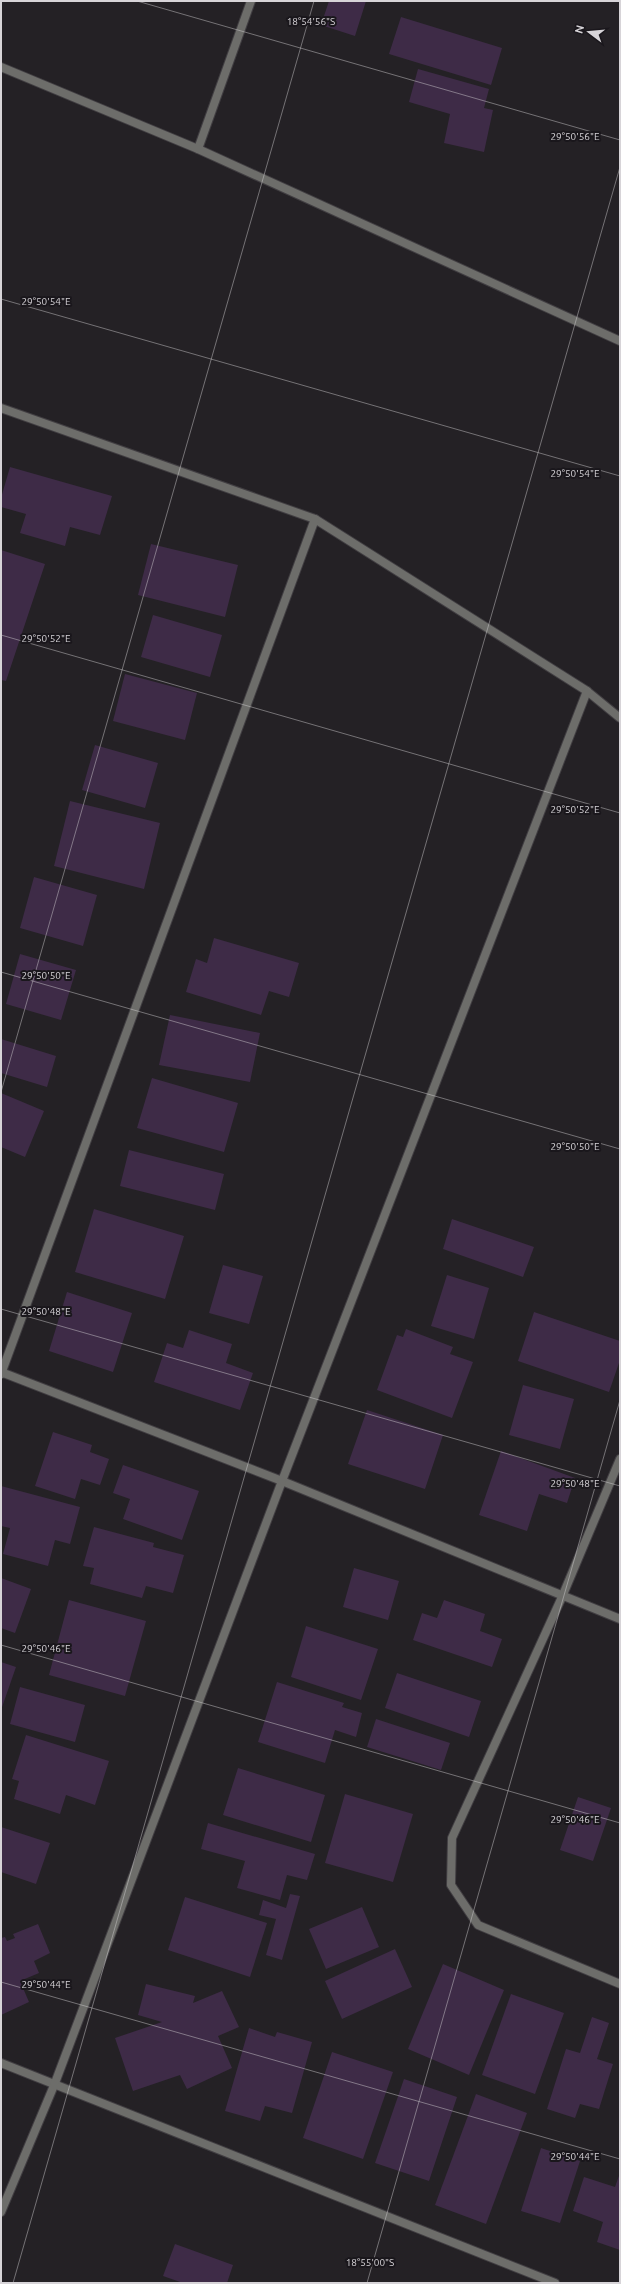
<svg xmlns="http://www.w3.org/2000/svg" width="621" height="2284" viewBox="0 0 621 2284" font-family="Ubuntu,sans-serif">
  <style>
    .building { fill: #3e2b47 }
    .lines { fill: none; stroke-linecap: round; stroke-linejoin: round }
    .minor-casing { stroke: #413e42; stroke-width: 10 }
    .tertiary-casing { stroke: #413e42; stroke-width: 10 }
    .minor { stroke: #6d6d6a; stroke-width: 8 }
    .tertiary { stroke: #6d6d6a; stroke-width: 8 }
    .ticks { fill: none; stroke: #d7d4d8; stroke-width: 1; stroke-opacity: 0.45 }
    .ticks-label { font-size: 10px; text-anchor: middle; fill: #d7d4d8; stroke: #1a171c; stroke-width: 4; stroke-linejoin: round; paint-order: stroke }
  </style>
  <rect width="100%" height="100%" fill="#242125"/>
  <g class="building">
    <polygon points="329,1 366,1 355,36 321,25"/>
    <polygon points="401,17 502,48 491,85 389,54"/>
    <polygon points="418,69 489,89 484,108 493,110 484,152 444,143 450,114 409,102"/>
    <polygon points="10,467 112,496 100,535 70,527 65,546 20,533 26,514 1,507 1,498"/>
    <polygon points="151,544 238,565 225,617 138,595"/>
    <polygon points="1,550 45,564 6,681 1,680"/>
    <polygon points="153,615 222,635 210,677 141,657"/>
    <polygon points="125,674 197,693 185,740 113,721"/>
    <polygon points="95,745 158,763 145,808 82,790"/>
    <polygon points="70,801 160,823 144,889 54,866"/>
    <polygon points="34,877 97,895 83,946 20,928"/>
    <polygon points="214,938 299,963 289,997 269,991 261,1015 186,992 196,959 207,963"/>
    <polygon points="20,954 76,970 61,1020 6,1004"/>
    <polygon points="170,1015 260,1033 250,1082 159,1065"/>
    <polygon points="1,1039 56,1056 47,1087 1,1073"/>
    <polygon points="152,1078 238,1103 224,1152 137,1128"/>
    <polygon points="1,1093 44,1111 25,1157 1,1147"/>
    <polygon points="129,1150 224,1174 215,1210 120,1186"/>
    <polygon points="94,1209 184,1236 165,1299 75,1272"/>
    <polygon points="452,1219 534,1247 523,1277 443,1249"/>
    <polygon points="223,1265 263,1276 249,1324 209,1313"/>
    <polygon points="447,1275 489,1288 474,1339 431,1326"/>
    <polygon points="67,1292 132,1313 113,1372 49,1351"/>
    <polygon points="534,1312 620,1341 620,1360 609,1392 518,1361"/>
    <polygon points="406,1329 453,1347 450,1354 473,1362 452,1418 377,1390 397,1335 403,1337"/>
    <polygon points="189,1330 232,1344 226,1363 253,1373 240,1410 154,1382 167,1343 183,1348"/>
    <polygon points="523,1385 574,1399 560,1449 509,1435"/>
    <polygon points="367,1410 443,1435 425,1489 348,1464"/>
    <polygon points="53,1432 92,1445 90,1452 109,1459 100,1485 81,1479 75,1499 35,1486"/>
    <polygon points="501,1451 575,1478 567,1503 539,1494 527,1531 479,1515"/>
    <polygon points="123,1465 199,1491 182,1540 123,1519 130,1499 113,1493"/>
    <polygon points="1,1486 80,1507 70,1544 55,1540 48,1566 3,1554 10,1528 1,1526"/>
    <polygon points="94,1527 154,1543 153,1547 184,1555 173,1593 146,1586 142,1598 90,1584 94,1568 83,1566"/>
    <polygon points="354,1568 399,1581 388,1620 343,1607"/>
    <polygon points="1,1578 31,1589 15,1633 1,1628"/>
    <polygon points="69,1600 146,1621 125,1696 49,1675"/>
    <polygon points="444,1600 485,1614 480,1631 502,1639 492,1667 413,1640 422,1613 437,1618"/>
    <polygon points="306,1626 378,1649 361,1700 291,1677"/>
    <polygon points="1,1662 16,1667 1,1710"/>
    <polygon points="397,1673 481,1701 469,1737 385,1708"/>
    <polygon points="277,1682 344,1703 342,1707 362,1713 356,1737 335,1730 325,1763 258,1742"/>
    <polygon points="20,1687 85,1705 75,1742 10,1724"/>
    <polygon points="376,1719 450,1743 441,1770 367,1747"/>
    <polygon points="26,1735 109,1761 95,1805 66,1795 60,1814 14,1799 19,1781 12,1779"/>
    <polygon points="238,1768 325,1795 311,1842 223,1815"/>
    <polygon points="345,1794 413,1814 393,1882 325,1863"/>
    <polygon points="578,1797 611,1808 593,1861 560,1850"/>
    <polygon points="208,1823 315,1854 307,1880 287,1875 280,1900 237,1888 245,1861 201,1849"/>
    <polygon points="1,1827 50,1843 36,1884 1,1872"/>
    <polygon points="290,1894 300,1896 282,1960 266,1955 276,1919 259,1915 263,1900 286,1908"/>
    <polygon points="185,1897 267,1923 250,1977 168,1950"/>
    <polygon points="362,1907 379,1947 326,1969 309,1929"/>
    <polygon points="38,1924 50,1953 34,1961 39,1973 20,1981 29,2002 1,2015 1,1938 5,1937 7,1941 15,1938 13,1934"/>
    <polygon points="395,1949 412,1987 342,2019 325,1981"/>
    <polygon points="443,1964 504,1990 469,2075 408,2049"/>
    <polygon points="146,1984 195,1996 193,2003 222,1991 239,2027 218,2036 232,2068 187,2089 180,2075 133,2091 115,2038 162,2022 138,2015"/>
    <polygon points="511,1994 564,2013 535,2094 482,2075"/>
    <polygon points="592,2017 609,2023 597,2059 613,2064 599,2109 580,2104 575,2118 547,2109 566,2049 580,2053"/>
    <polygon points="249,2028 275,2037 277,2032 312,2042 292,2113 265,2106 260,2121 225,2111"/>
    <polygon points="332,2052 393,2072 363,2159 303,2138"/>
    <polygon points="404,2079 457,2097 429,2181 375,2163"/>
    <polygon points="476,2094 527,2113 486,2224 435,2205"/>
    <polygon points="541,2148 580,2161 560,2223 521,2211"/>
    <polygon points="620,2173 620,2250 597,2242 603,2222 573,2211 584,2177 615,2187"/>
    <polygon points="175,2244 233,2265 227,2283 183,2283 163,2276"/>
  </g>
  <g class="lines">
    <defs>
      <g id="minor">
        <polyline points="198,149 251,1"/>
        <polyline points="1,408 315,519 587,691 620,718"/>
        <polyline points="1,1372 282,1481 620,1619"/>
        <polyline points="1,1374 315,519"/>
        <polyline points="620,1459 562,1597 452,1838 451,1885 478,1925 620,1984"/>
        <polyline points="1,2063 555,2283"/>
        <polyline points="1,2212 55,2083 282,1481 587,691"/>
      </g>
      <polyline id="tertiary" points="1,67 198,149 620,341"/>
    </defs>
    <use href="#minor" class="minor-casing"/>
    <use href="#tertiary" class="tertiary-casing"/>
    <use href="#minor" class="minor"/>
    <use href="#tertiary" class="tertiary"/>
  </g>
  <path class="ticks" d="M137,1L620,140M1,299L620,476M1,635L620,813M1,972L620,1149M1,1092L314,1M1,1309L620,1486M1,1645L620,1823M1,1982L620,2159M13,2283L620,167M367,2283L620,1400"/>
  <g class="ticks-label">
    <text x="311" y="25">18°54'56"S</text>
    <text x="575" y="140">29°50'56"E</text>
    <text x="46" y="305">29°50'54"E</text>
    <text x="575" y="477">29°50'54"E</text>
    <text x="46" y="642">29°50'52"E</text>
    <text x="575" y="813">29°50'52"E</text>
    <text x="46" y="979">29°50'50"E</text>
    <text x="575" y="1150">29°50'50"E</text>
    <text x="46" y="1315">29°50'48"E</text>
    <text x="575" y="1487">29°50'48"E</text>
    <text x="46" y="1652">29°50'46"E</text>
    <text x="575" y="1823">29°50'46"E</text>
    <text x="46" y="1988">29°50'44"E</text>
    <text x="575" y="2160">29°50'44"E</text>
    <text x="370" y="2266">18°55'00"S</text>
  </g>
  <rect width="621" height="2284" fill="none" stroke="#d7d4d8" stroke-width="4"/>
  <g transform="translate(589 32) rotate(286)" stroke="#1a171c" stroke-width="3" paint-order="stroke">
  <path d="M0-3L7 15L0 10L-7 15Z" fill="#d7d4d8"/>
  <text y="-6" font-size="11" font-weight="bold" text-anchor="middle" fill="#d7d4d8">N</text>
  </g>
</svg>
